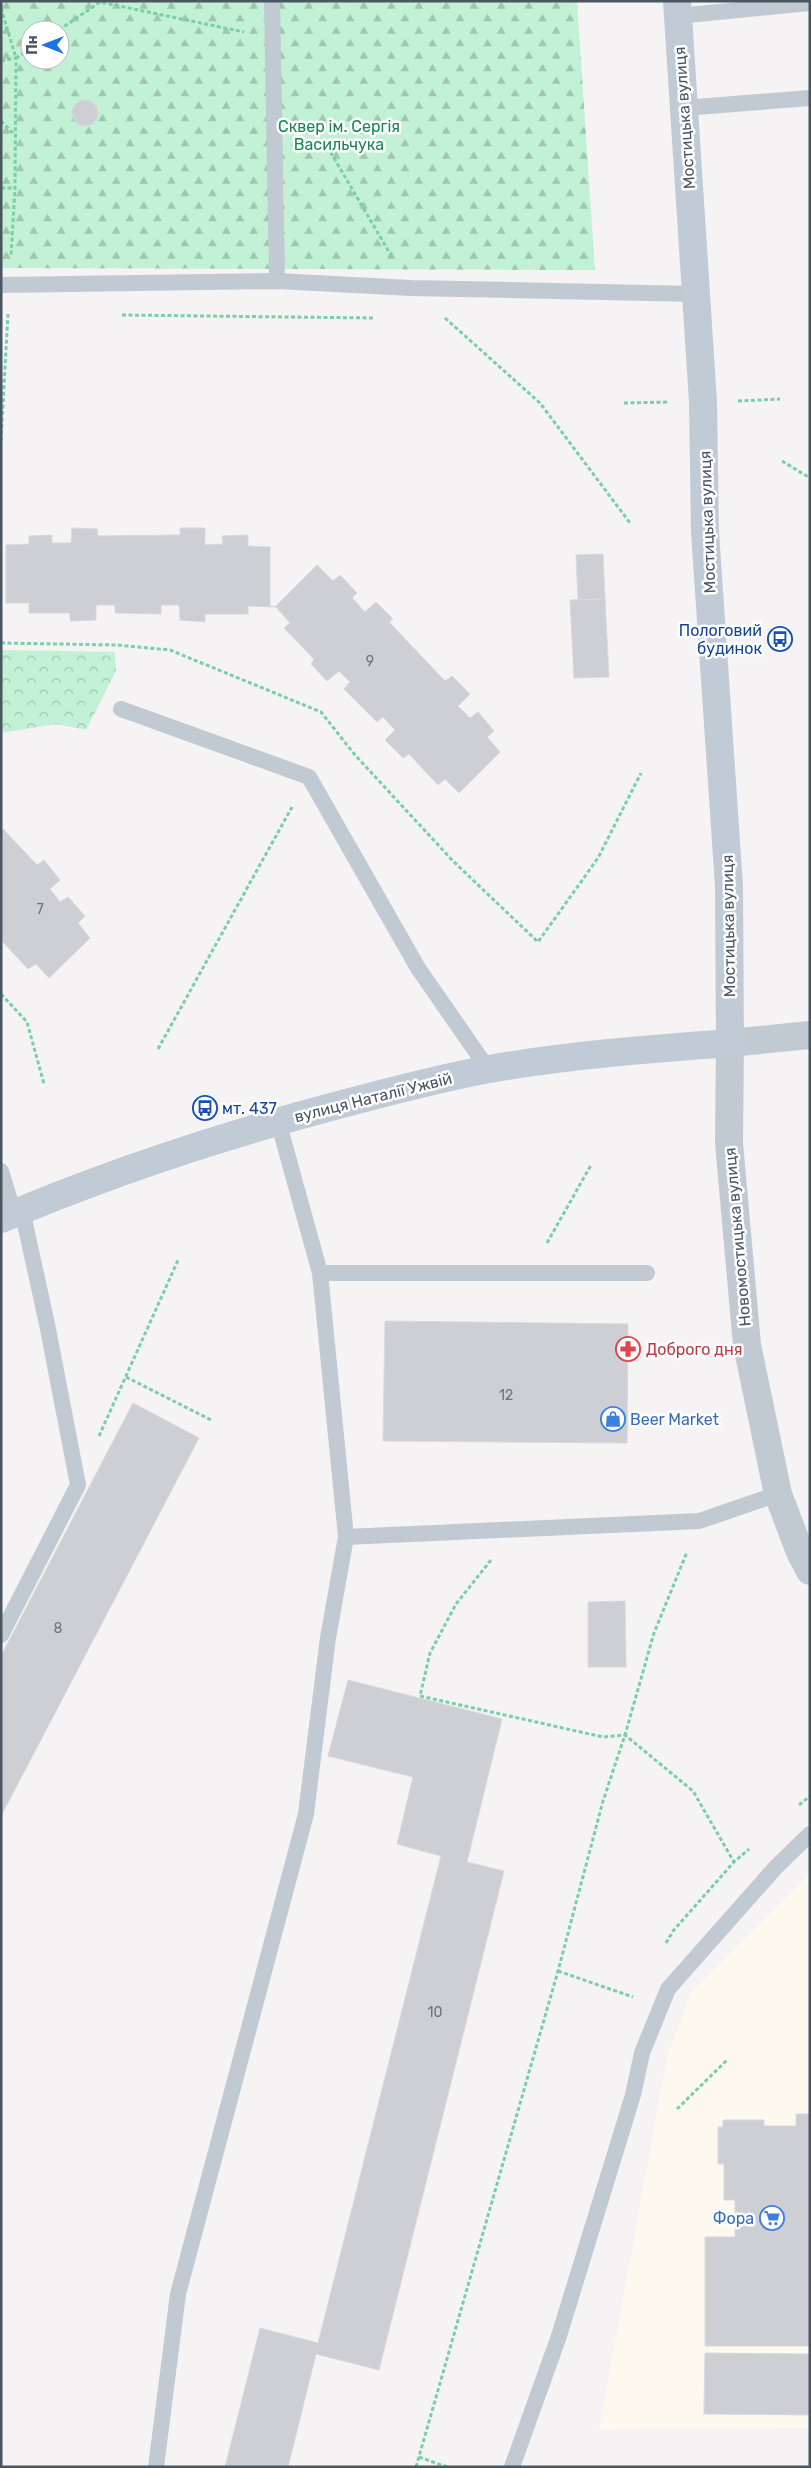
<svg xmlns="http://www.w3.org/2000/svg" width="811" height="2468" viewBox="0 0 811 2468" font-family="Rubik,sans-serif">
  <style>
    .commercial { fill: #fdf9ef }
    .forest { fill: url(#forest-firs); fill-rule: evenodd }
    .park { fill: url(#park-crowns) }
    .building { fill: #cdcfd5; stroke: #d7d9de }
    .lines { fill: none; stroke-linecap: round; stroke-linejoin: round }
    .path { stroke: #7ad0a6; stroke-width: 3; stroke-dasharray: 4 2.5; stroke-linecap: butt }
    .lane { stroke: #c1cad2; stroke-width: 16 }
    .street { stroke: #c1cad2; stroke-width: 28 }
    .secondary { stroke: #c1cbd6; stroke-width: 28 }
    .labels { text-anchor: middle; stroke-width: 5; stroke-linejoin: round; paint-order: stroke }
    .number-label { font-size: 14px; fill: #6b747e }
    .street-label { font-size: 16px; fill: #4a5661; stroke: #fff }
    .park-label { font-size: 16px; fill: #17864f; stroke: #fff }
    .transit-label { font-size: 16px; fill: #164399; stroke: #fff; text-anchor: end }
    .health-label { font-size: 16px; fill: #be3a42; stroke: #fff; text-anchor: start }
    .shop-label { font-size: 16px; fill: #366cbe; stroke: #fff; text-anchor: start }
  </style>
  <defs>
    <pattern id="forest-firs" width="22" height="20" patternUnits="userSpaceOnUse" patternTransform="scale(1.25)"><rect width="22" height="20" fill="#c3f1d5"/><path d="M5 1l3.5 6h-7zM16 11l3.5 6h-7z" fill="#a0c6b0"/></pattern>
    <pattern id="park-crowns" width="20" height="18" patternUnits="userSpaceOnUse" patternTransform="scale(1.25)"><rect width="20" height="18" fill="#c3f1d5"/><path d="M2 6a3 3 0 1 1 6 0M12 15a3 3 0 1 1 6 0" fill="none" stroke="#a0c6b0"/></pattern>
  </defs>
  <rect width="100%" height="100%" fill="#f5f3f3"/>
  <polygon class="commercial" points="810,1874 810,2428 599,2429 667,2057 691,1993"/>
  <path class="forest" d="M1,1H577L595,270L1,268ZM30,30H60V60H30Z"/>
  <polygon class="park" points="1,650 115,652 116,671 86,730 56,724 1,733"/>
  <g class="building">
    <circle cx="85" cy="113" r="13"/>
    <polygon points="72,528 97,529 98,536 180,535 180,528 205,528 205,545 223,544 222,536 248,535 248,546 270,547 270,607 276,606 317,565 333,581 340,575 357,593 352,598 365,612 376,602 393,619 389,622 445,681 452,676 470,694 458,706 470,718 478,712 494,731 487,737 500,752 459,793 445,779 438,785 409,754 403,758 385,740 395,730 383,717 377,722 344,689 350,682 339,671 327,681 311,664 314,659 284,628 290,623 276,607 248,606 248,614 205,614 205,622 180,620 179,605 161,605 161,614 115,613 115,605 96,605 96,620 70,621 70,613 29,613 29,603 6,603 6,545 29,544 29,536 52,535 52,543 71,543"/>
    <polygon points="603,554 605,599 578,600 576,555"/>
    <polygon points="605,599 609,677 574,678 570,600"/>
    <polygon points="1,827 37,865 44,860 60,880 50,889 60,902 68,897 85,916 78,923 90,938 49,978 36,964 28,969 1,940"/>
    <polygon points="385,1321 628,1324 627,1443 383,1441"/>
    <polygon points="133,1403 199,1438 1,1816 1,1656"/>
    <polygon points="625,1601 626,1667 588,1667 588,1602"/>
    <polygon points="348,1680 502,1719 467,1862 504,1871 379,2370 316,2354 288,2467 225,2467 260,2328 318,2343 441,1856 397,1844 413,1777 328,1756"/>
    <polygon points="796,2114 810,2114 810,2346 705,2346 705,2237 735,2237 735,2200 724,2200 724,2164 718,2164 718,2127 723,2127 723,2120 764,2120 764,2126 796,2126"/>
    <polygon points="705,2353 810,2354 810,2415 704,2414"/>
  </g>
  <g class="lines">
    <g class="path">
      <polyline points="1,8 16,58 30,49"/>
      <polyline points="59,30 100,2 244,32"/>
      <polyline points="1,61 16,58 15,188 11,256"/>
      <polyline points="1,121 14,134"/>
      <polyline points="324,141 392,257"/>
      <polyline points="1,188 15,188"/>
      <polyline points="122,315 373,318"/>
      <polyline points="445,318 540,403 630,523"/>
      <polyline points="738,401 780,399"/>
      <polyline points="624,403 669,402"/>
      <polyline points="1,441 8,314"/>
      <polyline points="782,461 810,478"/>
      <polyline points="1,643 117,645 170,650 321,712 355,755 453,861 538,942 598,858 641,773"/>
      <polyline points="1,994 27,1022 44,1084"/>
      <polyline points="158,1049 292,807"/>
      <polyline points="547,1243 591,1165"/>
      <polyline points="126,1377 213,1421"/>
      <polyline points="99,1436 179,1258"/>
      <polyline points="491,1560 456,1604 430,1653 420,1696 603,1737 625,1735 693,1791 734,1862"/>
      <polyline points="799,1805 810,1796"/>
      <polyline points="666,1943 673,1931 734,1862 749,1849"/>
      <polyline points="558,1971 633,1997"/>
      <polyline points="677,2109 727,2060"/>
      <polyline points="419,2457 447,2467"/>
      <polyline points="416,2467 558,1971 603,1801 625,1735 654,1633 687,1552"/>
    </g>
    <g class="lane">
      <polyline points="272,1 277,281"/>
      <polyline points="678,16 810,3"/>
      <polyline points="683,108 810,98"/>
      <polyline points="1,285 277,281 411,288 696,294"/>
      <polyline points="121,709 309,777 418,968 488,1069"/>
      <polyline points="1,1171 14,1213"/>
      <polyline points="320,1273 647,1273"/>
      <polyline points="346,1537 699,1521 778,1494"/>
      <polyline points="1,1635 78,1485 47,1324 22,1210"/>
      <polyline points="156,2467 178,2294 306,1814 328,1638 346,1537 320,1273 278,1121"/>
      <polyline points="512,2467 559,2336 633,2095 642,2053 668,1989 776,1867 810,1834"/>
    </g>
    <polyline class="street" points="810,1035 730,1043 729,1143 747,1345 778,1494 800,1552 810,1571"/>
    <path class="secondary" d="M1,1219C107,1174 216,1138 327,1108C380,1094 435,1079 489,1069C569,1055 649,1049 730,1043L729,886L705,532L703,402L677,1"/>
  </g>
  <defs>
    <symbol id="bus-ring" viewBox="-11 -11 22 22"><circle r="9.5" fill="#fff" stroke="#1a4fb4" stroke-width="1.5"/><path d="M-5-6H5V4H4V6H2V4H-2V6H-4V4H-5ZM-3.5-4V0h7V-4ZM-3.5 1.2v1.5H-2V1.2ZM2 1.2v1.5H3.5V1.2Z" fill="#1a4fb4"/></symbol>
    <symbol id="pharmacy-ring" viewBox="-11 -11 22 22"><circle r="9.5" fill="#fff" stroke="#e0444e" stroke-width="1.5"/><path d="M-2-6h4v4h4v4h-4v4h-4v-4h-4v-4h4Z" fill="#e0444e"/></symbol>
    <symbol id="shop-ring" viewBox="-11 -11 22 22"><circle r="9.5" fill="#fff" stroke="#3f7fe0" stroke-width="1.5"/><path d="M-5-2.5h2.3a2.7 3.5 0 0 1 5.4 0H5L5.5 6h-11ZM-1.5-2.5h3a1.5 2.3 0 0 0-3 0Z" fill="#3f7fe0"/></symbol>
    <symbol id="supermarket-ring" viewBox="-11 -11 22 22"><circle r="9.5" fill="#fff" stroke="#3f7fe0" stroke-width="1.5"/><path d="M-6-5.5h2.5l.6 2H6L4.5 2H-2.5L-4.4-4H-6ZM-1.5 3.2a1.3 1.3 0 1 0 .1 0ZM3 3.2a1.3 1.3 0 1 0 .1 0Z" fill="#3f7fe0"/></symbol>
  </defs>
  <g fill-rule="evenodd">
    <use href="#bus-ring" x="766" y="625" width="28" height="28"/>
    <use href="#bus-ring" x="191" y="1094" width="28" height="28"/>
    <use href="#pharmacy-ring" x="614" y="1335" width="28" height="28"/>
    <use href="#shop-ring" x="599" y="1405" width="28" height="28"/>
    <use href="#supermarket-ring" x="758" y="2204" width="28" height="28"/>
  </g>
  <g class="labels">
    <g class="number-label">
      <text x="370" y="666">9</text>
      <text x="40" y="914">7</text>
      <text x="506" y="1400">12</text>
      <text x="58" y="1633">8</text>
      <text x="435" y="2017">10</text>
    </g>
    <g class="street-label">
      <text transform="translate(684 118) rotate(-94)" y="6">Мостицька вулиця</text>
      <text transform="translate(707 522) rotate(-92)" y="6">Мостицька вулиця</text>
      <text transform="translate(728 926) rotate(-91)" y="6">Мостицька вулиця</text>
      <text transform="translate(373 1097) rotate(-14)" y="6">вулиця Наталії Ужвій</text>
      <text transform="translate(737 1237) rotate(-95)" y="6">Новомостицька вулиця</text>
    </g>
    <g class="park-label">
      <text x="339" y="132">Сквер ім. Сергія<tspan x="339" dy="18">Васильчука</tspan></text>
    </g>
    <g class="transit-label">
      <text x="762" y="636">Пологовий<tspan x="762" dy="18">будинок</tspan></text>
      <text x="222" y="1114" text-anchor="start">мт. 437</text>
    </g>
    <g class="health-label">
      <text x="646" y="1355">Доброго дня</text>
    </g>
    <g class="shop-label">
      <text x="630" y="1425">Beer Market</text>
      <text x="754" y="2224" text-anchor="end">Фора</text>
    </g>
  </g>
  <rect width="811" height="2468" fill="none" stroke="#4a5661" stroke-width="5"/>
  <g transform="translate(45 45) rotate(270)"><circle r="24" fill="#ffffff" stroke="#b7bbc0"/>
  <path d="M0-4L9 19L0 12L-9 19Z" fill="#1a73e8"/>
  <text y="-8" font-size="14" font-weight="bold" text-anchor="middle" fill="#4a5661">Пн</text>
  </g>
</svg>
